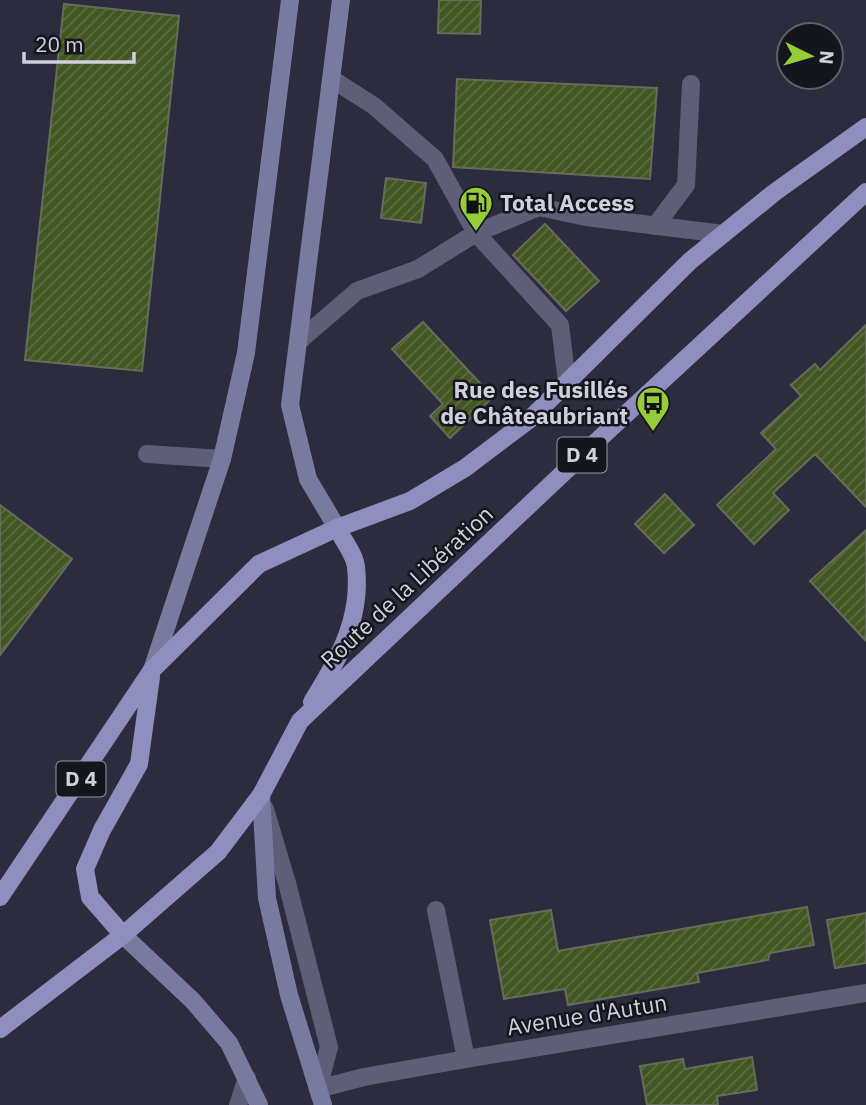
<svg xmlns="http://www.w3.org/2000/svg" width="866" height="1105" viewBox="0 0 866 1105" font-family="'IBM Plex Sans',sans-serif">
  <style>
    .building { fill: url(#building-hatch); stroke: #646d5a; stroke-width: 2 }
    .lines { fill: none; stroke-linecap: round; stroke-linejoin: round }
    .service { stroke: #5e5f77; stroke-width: 18 }
    .minor { stroke: #5e5f77; stroke-width: 18 }
    .secondary { stroke: #797a9f; stroke-width: 18 }
    .primary { stroke: #8e8fbf; stroke-width: 18 }
    .labels { text-anchor: middle; stroke-width: 5; stroke-linejoin: round; paint-order: stroke }
    .shield { fill: #15151d; stroke: #9898a3; stroke-width: 2 }
    .shield-label { font-size: 21px; font-weight: bold; fill: #d0d0dc }
    .poi-label { font-size: 23px; font-weight: bold; fill: #d0d0dc; stroke: #15151d; text-anchor: start }
    .street-label { font-size: 23px; fill: #d0d0dc; stroke: #15151d }
  </style>
  <defs>
    <pattern id="building-hatch" width="6" height="6" patternUnits="userSpaceOnUse" patternTransform="scale(1.75)"><rect width="6" height="6" fill="#415621"/><path d="M-1 1l2-2M0 6l6-6M5 7l2-2" fill="none" stroke="#5b6d41"/></pattern>
  </defs>
  <rect width="100%" height="100%" fill="#2c2c3e"/>
  <g class="building">
    <polygon points="439,0 481,0 480,34 438,33"/>
    <polygon points="64,4 179,16 142,371 25,360"/>
    <polygon points="457,79 657,88 650,179 453,167"/>
    <polygon points="386,178 426,183 421,223 381,218"/>
    <polygon points="545,224 599,281 566,311 513,255"/>
    <polygon points="423,322 493,397 450,438 430,416 443,404 392,349"/>
    <polygon points="866,325 866,507 815,454 773,493 789,510 754,544 717,505 776,449 761,433 801,396 791,385 815,364 820,370"/>
    <polygon points="665,494 694,525 664,553 635,524"/>
    <polygon points="0,505 72,559 0,655"/>
    <polygon points="866,530 866,641 810,581"/>
    <polygon points="807,907 814,945 770,953 768,960 697,973 699,982 568,1005 565,989 504,999 490,920 551,910 558,951"/>
    <polygon points="866,913 866,963 835,968 827,920"/>
    <polygon points="752,1057 757,1090 717,1096 718,1105 647,1105 640,1066 683,1059 685,1069"/>
  </g>
  <g class="lines">
    <g class="service">
      <polyline points="332,79 374,106 435,159 476,233 539,207 586,217 723,234"/>
      <polyline points="655,226 686,185 691,84"/>
      <polyline points="298,342 357,291 418,269 476,233 560,325 567,382"/>
      <polyline points="147,454 222,459"/>
      <polyline points="265,809 287,883 329,1047 318,1089"/>
      <polyline points="436,910 466,1059"/>
      <polyline points="238,1105 247,1078"/>
    </g>
    <polyline class="minor" points="318,1089 364,1077 466,1059 866,993"/>
    <g class="secondary">
      <polyline points="337,528 308,479 290,405 341,0"/>
      <polyline points="152,670 222,459 246,353 290,0"/>
      <polyline points="261,795 267,898 289,995 323,1105"/>
      <polyline points="123,935 193,1001 229,1043 259,1105"/>
    </g>
    <g class="primary">
      <path d="M312,702C338,660 362,619 356,567C355,555 343,540 337,528"/>
      <polyline points="0,897 152,670 259,564 337,528 410,501 465,468 530,419 690,261 775,192 866,127"/>
      <polyline points="123,935 90,897 85,869 102,830 139,764 151,677"/>
      <polyline points="0,1029 123,935 218,852 261,795 300,721 612,427 866,192"/>
    </g>
  </g>
  <defs>
    <symbol id="fuel-pin" viewBox="-11 -11 22 30"><path d="M0 17L-7.5 6A9.5 9.5 0 1 1 7.5 6Z" fill="#95cc3a" stroke="#15151d"/><path d="M-5.5-6h7V0h2V4h1.3V-2.5L3-4.5l.8-.8L6-3V5H2.5V1h-1V6h-7ZM-4.2-4.7v3.2H.2V-4.7Z" fill="#111"/></symbol>
    <symbol id="bus-pin" viewBox="-11 -11 22 30"><path d="M0 17L-7.5 6A9.5 9.5 0 1 1 7.5 6Z" fill="#95cc3a" stroke="#15151d"/><path d="M-5-6H5V4H4V6H2V4H-2V6H-4V4H-5ZM-3.5-4V0h7V-4ZM-3.5 1.2v1.5H-2V1.2ZM2 1.2v1.5H3.5V1.2Z" fill="#111"/></symbol>
  </defs>
  <g fill-rule="evenodd">
    <use href="#fuel-pin" x="457" y="184" width="38" height="52"/>
    <use href="#bus-pin" x="634" y="384" width="38" height="52"/>
  </g>
  <g class="labels">
    <g class="shield">
      <rect x="557.5" y="437.5" width="49" height="35" rx="5"/>
      <rect x="56.5" y="761.5" width="49" height="35" rx="5"/>
    </g>
    <g class="shield-label">
      <text x="582" y="462">D 4</text>
      <text x="81" y="786">D 4</text>
    </g>
    <g class="poi-label">
      <text x="500" y="211">Total Access</text>
      <text x="628" y="398" text-anchor="end">Rue des Fusillés<tspan x="628" dy="26">de Châteaubriant</tspan></text>
    </g>
    <g class="street-label">
      <text transform="translate(407 587) rotate(-43)" y="8">Route de la Libération</text>
      <text transform="translate(587 1015) rotate(-9)" y="8">Avenue d'Autun</text>
    </g>
  </g>
  <g transform="translate(810 56) rotate(95)"><circle r="33" fill="#15151d" stroke="#606069" stroke-width="2"/>
  <path d="M0-5L12 26L0 18L-12 26Z" fill="#95cc3a"/>
  <text y="-10" font-size="19" font-weight="bold" text-anchor="middle" fill="#d0d0dc">N</text>
  </g>
  <path d="M24 52v10h110v-10" fill="none" stroke="#d0d0dc" stroke-width="3.5"/>
  <text x="35" y="52" font-size="21" fill="#d0d0dc" stroke="#15151d" stroke-width="5" paint-order="stroke">20 m</text>
</svg>
